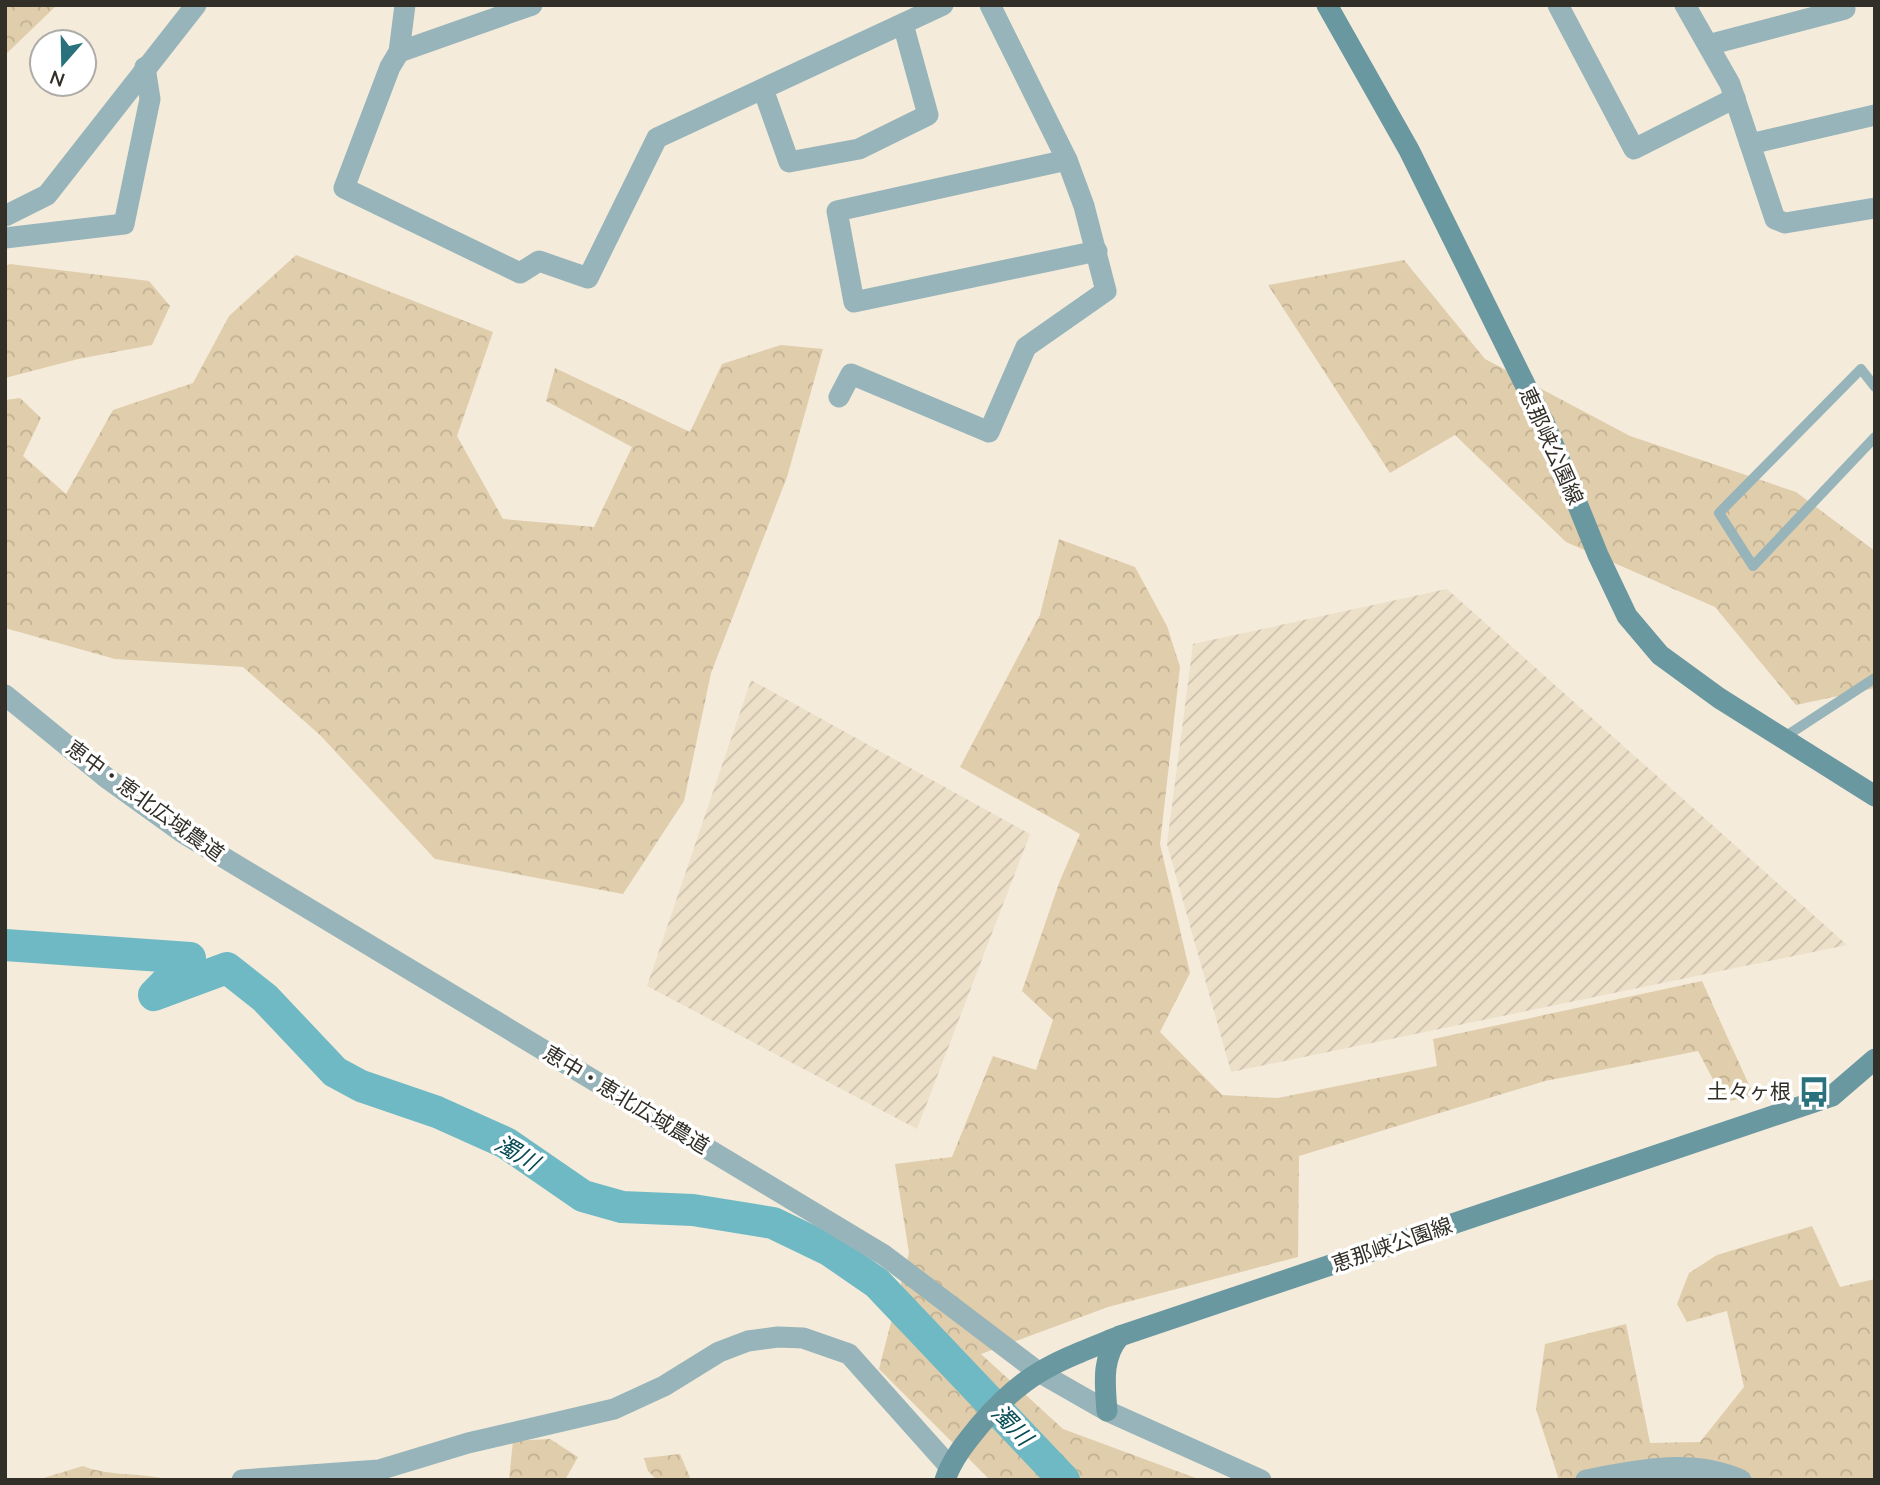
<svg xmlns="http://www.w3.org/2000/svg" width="1880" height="1485" viewBox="0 0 1880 1485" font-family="'Nunito Sans','Noto Sans JP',sans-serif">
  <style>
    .industrial { fill: url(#industrial-furrows) }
    .forest { fill: url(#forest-crowns) }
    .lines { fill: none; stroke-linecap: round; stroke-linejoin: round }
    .river { stroke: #6fb9c4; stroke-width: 32 }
    .service { stroke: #96b4b9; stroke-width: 10 }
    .minor { stroke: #96b4b9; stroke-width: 21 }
    .tertiary { stroke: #96b4b9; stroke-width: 21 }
    .secondary { stroke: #6a98a0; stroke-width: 21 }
    .labels { text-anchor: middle; stroke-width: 7; stroke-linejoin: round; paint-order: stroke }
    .street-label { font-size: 21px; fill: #322f29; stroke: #fff }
    .poi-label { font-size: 21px; fill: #322f29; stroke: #fff; text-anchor: end }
    .water-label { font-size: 23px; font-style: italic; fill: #064b54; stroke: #fff }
  </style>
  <defs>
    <pattern id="industrial-furrows" width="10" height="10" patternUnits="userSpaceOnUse" patternTransform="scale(1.75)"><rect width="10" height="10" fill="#ede0c9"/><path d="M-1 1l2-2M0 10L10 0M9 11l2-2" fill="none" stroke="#ccc0ad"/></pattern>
    <pattern id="forest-crowns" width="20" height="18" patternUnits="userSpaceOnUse" patternTransform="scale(1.75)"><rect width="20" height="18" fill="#e0cdab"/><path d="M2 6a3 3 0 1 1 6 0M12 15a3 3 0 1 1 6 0" fill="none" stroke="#c1b093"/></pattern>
  </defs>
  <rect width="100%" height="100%" fill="#f4ebdb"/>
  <g class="industrial">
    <polygon points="1447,589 1847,945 1231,1072 1167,844 1193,644"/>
    <polygon points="751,680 1030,834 917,1129 647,986"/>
  </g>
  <g class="forest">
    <polygon points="5,5 57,5 5,55"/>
    <polygon points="296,255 493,332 457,436 503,519 594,527 632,447 546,401 555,368 690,432 722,364 781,345 823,349 787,477 711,673 684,801 623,894 435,859 320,735 243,667 115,659 5,628 5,400 20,398 41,418 23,456 66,494 113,410 193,383 229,316"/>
    <polygon points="1404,260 1485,359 1630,436 1796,492 1875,551 1875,688 1796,705 1715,607 1566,542 1455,435 1390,473 1268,285"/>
    <polygon points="10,264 149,281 170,306 152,345 78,359 5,378 5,266"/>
    <polygon points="1059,539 1135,567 1167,626 1180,667 1160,844 1190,973 1160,1032 1222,1095 1278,1098 1437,1066 1433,1039 1702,981 1754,1096 1725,1102 1698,1051 1545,1081 1299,1156 1298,1257 1108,1307 981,1354 1063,1429 1201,1480 990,1480 879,1369 909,1253 895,1164 952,1157 993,1056 1036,1070 1053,1020 1022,991 1059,883 1080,834 960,767 1040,615"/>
    <polygon points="1812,1226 1840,1287 1875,1279 1875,1480 1559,1480 1536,1409 1545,1344 1626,1324 1650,1443 1700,1442 1744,1387 1727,1311 1687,1322 1677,1304 1689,1273 1717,1255"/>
    <polygon points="550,1439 578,1457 565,1480 509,1480 513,1441"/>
    <polygon points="680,1454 691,1480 657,1480 648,1471 644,1458"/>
    <path d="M83,1466C111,1477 141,1472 170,1480H37Z"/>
  </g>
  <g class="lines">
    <polyline class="river" points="5,945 190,958 154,995 227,968 265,998 335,1072 361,1086 437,1112 506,1143 583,1196 622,1207 693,1210 773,1223 829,1250 877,1283 1064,1480"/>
    <g class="service">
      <polyline points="1875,387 1861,369 1719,513 1753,566 1875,437"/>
      <polyline points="1783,738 1875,678"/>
    </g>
    <g class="minor">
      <polyline points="405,5 399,52 390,67 344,188 520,273 539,261 588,278 657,138 943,5"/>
      <polyline points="1558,5 1634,149 1735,98"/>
      <polyline points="1685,5 1730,84 1775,219 1785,223 1875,208"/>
      <polyline points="1708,45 1845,9"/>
      <polyline points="399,52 532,5"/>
      <polyline points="763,89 789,162 859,149 928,115 903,24"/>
      <polyline points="1750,144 1875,115"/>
      <polyline points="1067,160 837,211 854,302 1097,251"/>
      <polyline points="5,216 47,195 196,5"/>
      <polyline points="5,238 124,224 150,99 145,67"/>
      <polyline points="839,397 851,374 989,432 1026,347 1106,291 1084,206 1067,160 990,5"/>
      <polyline points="242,1480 379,1470 468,1443 614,1409 664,1386 719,1352 748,1341 778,1337 803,1338 849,1354 949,1466"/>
    </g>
    <g class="tertiary">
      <polyline points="5,695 108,779 183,833 884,1255 1037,1371 1107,1411 1261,1480"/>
      <path d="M1586,1480C1638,1470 1691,1458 1741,1480"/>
    </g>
    <g class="secondary">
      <polyline points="1327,5 1409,150 1547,429 1598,555 1627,616 1660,655 1719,698 1875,796"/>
      <path d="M1107,1411C1105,1384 1101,1358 1120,1336"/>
      <path d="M945,1480C952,1459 966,1442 980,1425C1026,1371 1056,1362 1120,1336L1832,1096L1875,1059"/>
    </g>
  </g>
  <defs>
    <symbol id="bus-bare" viewBox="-9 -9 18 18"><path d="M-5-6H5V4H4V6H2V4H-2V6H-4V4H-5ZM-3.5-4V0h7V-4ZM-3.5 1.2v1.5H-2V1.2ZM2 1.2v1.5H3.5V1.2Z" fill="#29717c" stroke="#fff" stroke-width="2.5" paint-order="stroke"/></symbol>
  </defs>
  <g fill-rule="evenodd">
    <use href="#bus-bare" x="1792" y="1070" width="44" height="44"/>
  </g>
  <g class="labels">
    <g class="street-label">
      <text transform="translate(1551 446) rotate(66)" y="7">恵那峡公園線</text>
      <text transform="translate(145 801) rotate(36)" y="7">恵中・恵北広域農道</text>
      <text transform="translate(626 1100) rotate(31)" y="7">恵中・恵北広域農道</text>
      <text transform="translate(1392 1245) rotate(-19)" y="7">恵那峡公園線</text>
    </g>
    <g class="poi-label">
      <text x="1791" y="1099">土々ヶ根</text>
    </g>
    <g class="water-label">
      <text transform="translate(517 1153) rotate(31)" y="8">濁川</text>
      <text transform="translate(1012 1425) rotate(46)" y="8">濁川</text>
    </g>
  </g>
  <rect width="1880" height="1485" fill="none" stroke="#322f29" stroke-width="14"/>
  <g transform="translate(63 63) rotate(200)"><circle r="33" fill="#ffffff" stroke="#adaca9" stroke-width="2"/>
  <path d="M0-5L12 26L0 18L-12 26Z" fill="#29717c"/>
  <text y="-10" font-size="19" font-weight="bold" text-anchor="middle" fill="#322f29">N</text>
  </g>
</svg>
